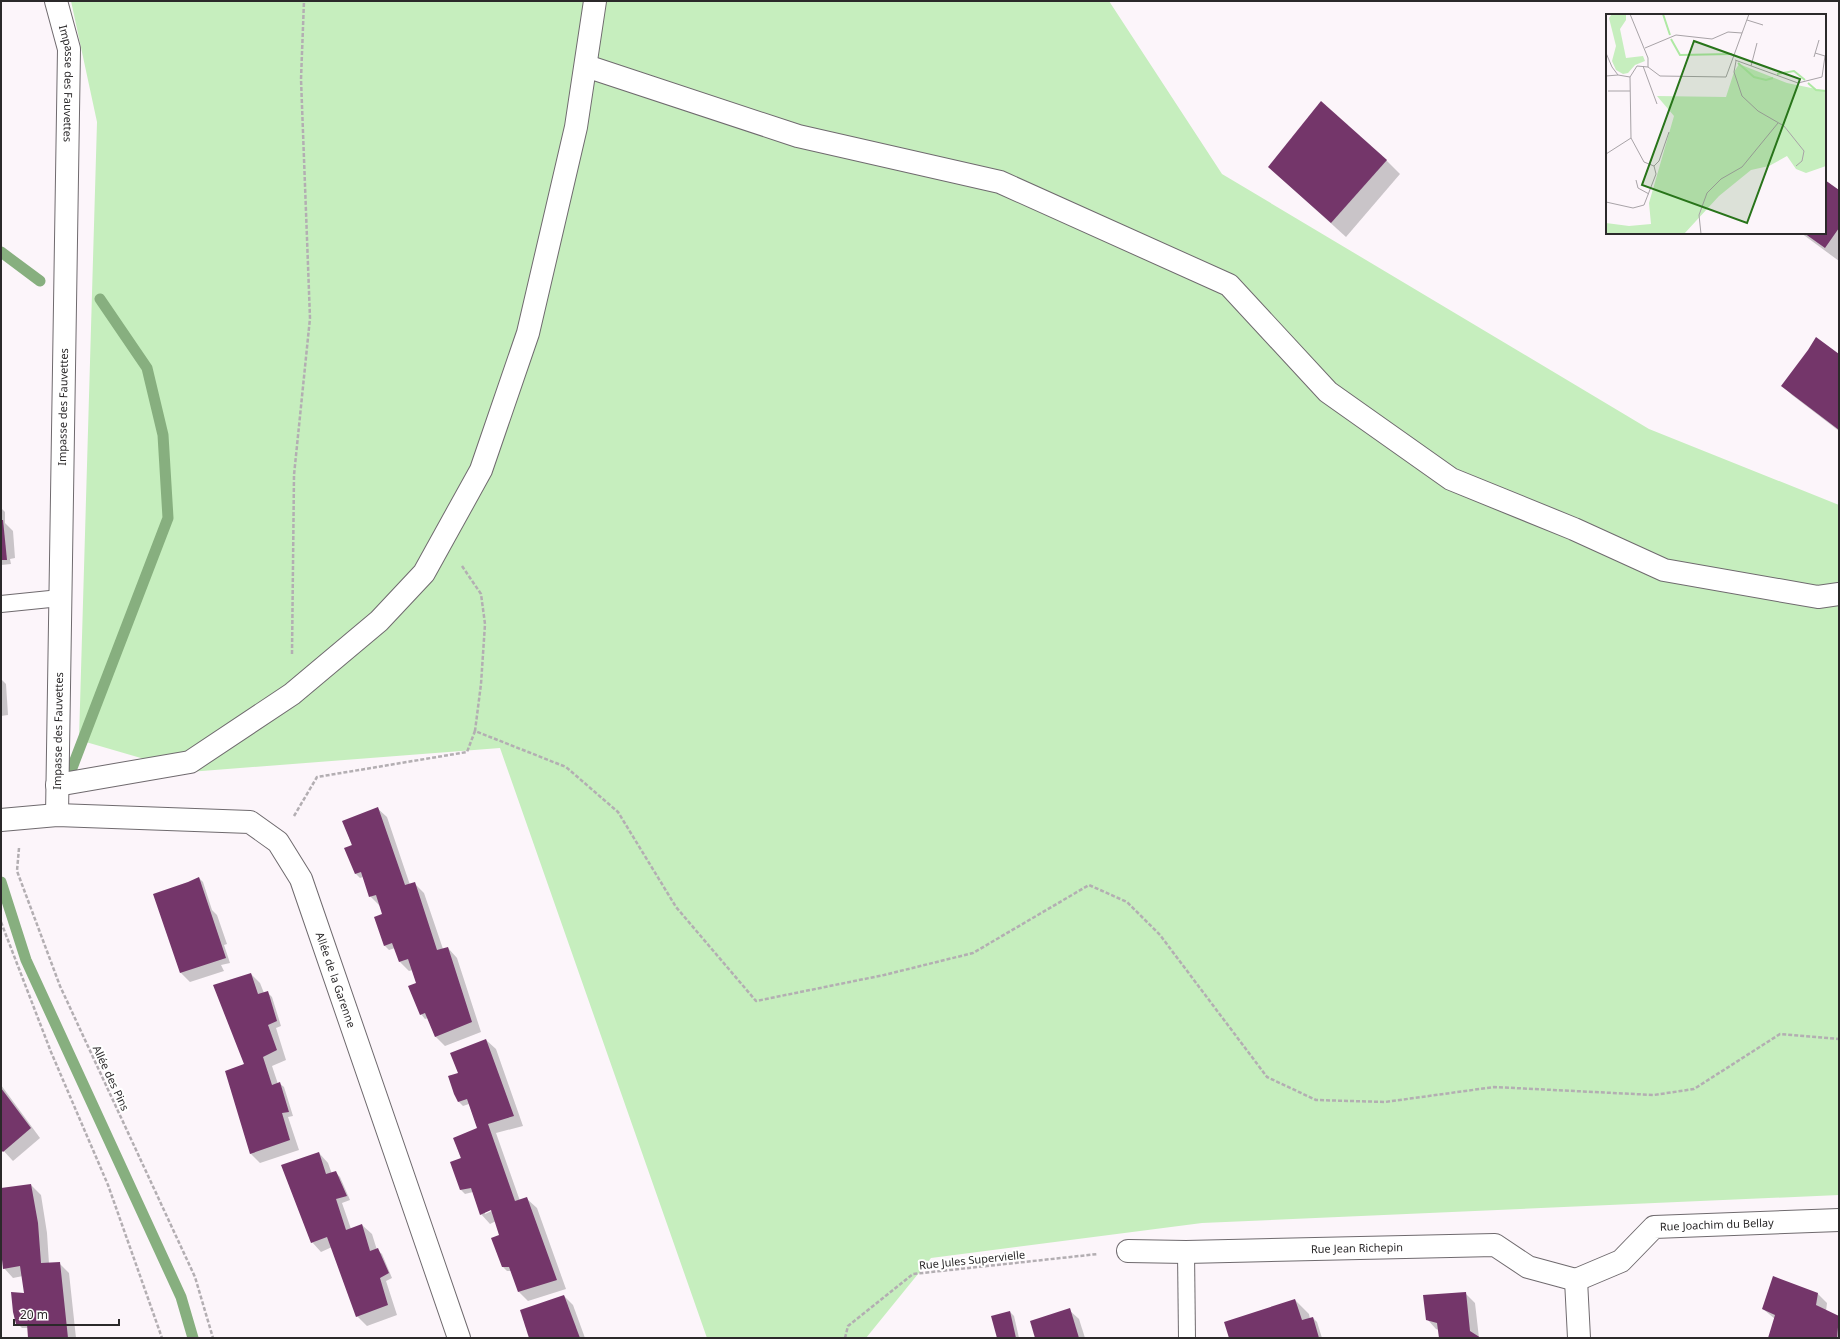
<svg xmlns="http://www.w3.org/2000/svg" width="1840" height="1339" viewBox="0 0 1840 1339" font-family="'Noto Sans',sans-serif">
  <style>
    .green { fill: #c6eebe }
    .shadow { fill: #0003; fill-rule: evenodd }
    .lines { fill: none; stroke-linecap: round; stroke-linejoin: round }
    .stream { stroke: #87af7f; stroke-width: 11 }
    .building { fill: #74366a }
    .service-casing { stroke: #6f6a6e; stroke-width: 18 }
    .minor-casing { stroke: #6f6a6e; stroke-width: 24 }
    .path { stroke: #b3aeb2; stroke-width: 2.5; stroke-dasharray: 4 2; stroke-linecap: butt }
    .service { stroke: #fff; stroke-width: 16 }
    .minor { stroke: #fff; stroke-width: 22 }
    .labels { text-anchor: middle; stroke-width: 4; stroke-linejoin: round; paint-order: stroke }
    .street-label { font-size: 11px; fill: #2b292a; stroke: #fff }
    .inset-river { fill: none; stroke: #aee9a3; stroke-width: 2 }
    .inset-road { fill: none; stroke: #a8a3a7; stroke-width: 1 }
    .view { fill: #28741a; fill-opacity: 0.15; stroke: #28741a; stroke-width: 2 }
    .inset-edge { fill: none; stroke: #2b292a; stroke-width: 2 }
  </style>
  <rect width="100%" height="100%" fill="#fcf5fa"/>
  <polygon class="green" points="71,1 1109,1 1222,174 1649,429 1839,505 1839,1195 1202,1223 931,1258 866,1338 707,1338 500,748 189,772 79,740 97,122"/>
  <g class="shadow">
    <polygon points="1386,160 1400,174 1346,237 1269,167"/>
    <polygon points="1825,181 1839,192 1839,261 1801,233 1825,233"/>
    <polygon points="1839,356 1839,431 1792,395 1782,385"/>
    <polygon points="1,508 5,512 5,523 13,531 15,558 10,559 11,564 1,565"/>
    <polygon points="1,679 6,684 8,715 1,716"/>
    <polygon points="377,808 387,817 410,885 414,883 424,893 443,949 448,948 457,958 481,1032 445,1046 435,1036 428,1018 425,1019 421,1014 417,984 413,970 409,971 400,962 395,948 389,950 385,946 376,918 385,918 380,906 370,896 363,877 360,878 356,874 346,849 352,846 344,822"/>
    <polygon points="199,878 203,882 212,910 217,915 227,944 224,945 230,963 221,965 224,971 190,982 181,973 189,883"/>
    <polygon points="251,974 260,983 264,993 267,992 272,997 281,1026 276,1028 286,1060 272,1066 278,1084 279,1083 284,1087 293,1116 288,1117 299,1150 260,1163 251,1154 226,1072 245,1064"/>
    <path d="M486,1040L496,1049L523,1126L496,1133L520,1201L527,1199L537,1208L566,1289L528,1301L519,1292L512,1271H507L502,1266L501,1239L496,1221L490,1224L481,1214L473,1192L465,1194L461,1190V1159L454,1138L478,1129L469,1104L463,1106L459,1102L449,1076L458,1074ZM496,1209L485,1214V1211Z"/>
    <polygon points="1,1085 40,1138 13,1161 1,1148"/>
    <polygon points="319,1153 328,1163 332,1174 336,1173 340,1177 350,1200 342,1203 351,1229 362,1225 372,1234 377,1250 382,1254 392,1278 386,1281 397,1315 367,1326 357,1316 332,1247 321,1252 312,1242"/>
    <polygon points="31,1185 41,1195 47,1233 49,1264 59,1263 69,1273 76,1338 29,1338 28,1328 22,1328 17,1323 25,1294 23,1276 13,1278 4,1268 1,1249 1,1189"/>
    <polygon points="1465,1293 1475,1303 1479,1338 1440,1338 1439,1330 1436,1329 1427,1319"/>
    <polygon points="1818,1294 1827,1303 1826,1311 1839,1317 1839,1338 1769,1338 1775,1319 1763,1309"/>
    <polygon points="564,1296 573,1305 585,1338 531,1338"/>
    <polygon points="1295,1300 1309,1314 1310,1319 1313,1318 1317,1322 1322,1338 1230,1338"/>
    <polygon points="1069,1310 1079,1319 1085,1338 1036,1338"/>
    <polygon points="1010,1312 1014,1316 1019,1338 998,1338"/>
  </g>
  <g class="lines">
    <g class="stream">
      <polyline points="1,252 40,281"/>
      <polyline points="72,768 168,518 163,435 147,368 100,299"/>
      <polyline points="1,882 26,960 181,1297 193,1338"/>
    </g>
  </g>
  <g class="building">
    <polygon points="1321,101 1387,160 1331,223 1268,167"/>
    <polygon points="1825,180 1839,190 1839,228 1825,248 1804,233 1825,233"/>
    <polygon points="1816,337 1839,354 1839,430 1781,386 1808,350"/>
    <polygon points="1,520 3,520 7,560 1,560"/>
    <polygon points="378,807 405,885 415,882 437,950 448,947 472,1022 435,1037 425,1013 420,1015 408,986 416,983 408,959 399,962 392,943 384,946 374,917 382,914 376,895 369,897 361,872 355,874 344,848 352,845 342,821"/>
    <polygon points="199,877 226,958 180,973 153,894 188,882"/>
    <polygon points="251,973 258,994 268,991 277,1021 268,1025 277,1050 263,1057 272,1085 280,1082 289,1112 282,1113 290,1140 250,1154 225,1071 244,1064 213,985"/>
    <polygon points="486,1039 514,1116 488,1124 515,1201 527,1197 557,1280 518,1292 509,1267 502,1267 491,1238 499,1235 491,1210 480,1215 471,1188 460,1190 450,1162 461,1158 453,1138 477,1128 467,1099 458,1102 454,1094 448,1076 458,1073 450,1053"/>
    <polygon points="1,1088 31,1128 3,1152 1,1150"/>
    <polygon points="319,1152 326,1174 336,1171 347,1196 336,1199 346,1230 362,1224 370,1251 378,1248 389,1273 380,1278 388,1305 356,1317 327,1237 311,1243 281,1165"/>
    <polygon points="31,1184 38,1223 41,1263 60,1262 68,1338 28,1338 27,1324 16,1324 13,1312 11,1292 24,1293 20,1266 3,1269 1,1250 1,1188"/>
    <polygon points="1773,1276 1818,1293 1816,1305 1839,1316 1837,1338 1768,1338 1775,1315 1762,1309"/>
    <polygon points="1466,1292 1470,1331 1481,1338 1439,1338 1437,1323 1426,1320 1423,1295"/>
    <polygon points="564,1295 580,1338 529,1338 520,1310"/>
    <polygon points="1295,1299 1302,1320 1313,1317 1319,1338 1229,1338 1224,1322"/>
    <polygon points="1070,1308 1079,1338 1035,1338 1030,1321"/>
    <polygon points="1010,1311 1016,1338 997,1338 991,1316"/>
  </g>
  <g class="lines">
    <defs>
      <g id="service">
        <polyline points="1,604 60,598"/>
        <polyline points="1186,1252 1187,1338"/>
      </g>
      <g id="minor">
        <path id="s1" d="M56,1L69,49L57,815"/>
        <polyline points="586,66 798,136 1000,182 1229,285 1328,392 1451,479 1574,529 1664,570 1818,597 1839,594"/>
        <polyline points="57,785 190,762 292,694 379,621 424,573 481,470 528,333 576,127 595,1"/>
        <path id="s2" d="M1,820L57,815L250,822L278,842L301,879L459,1338"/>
        <path id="s3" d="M1128,1251L1186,1252L1495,1245L1528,1267L1576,1280"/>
        <path id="s4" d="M1576,1280L1621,1261L1654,1227L1839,1220"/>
        <polyline points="1576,1280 1579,1338"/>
      </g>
    </defs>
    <use href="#service" class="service-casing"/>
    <use href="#minor" class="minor-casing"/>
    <g class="path">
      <polyline points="462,566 481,594 485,624 481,684 475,731 566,767 618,812 676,907 756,1001 884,975 973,953 1089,885 1127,902 1160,935 1267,1077 1316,1100 1385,1102 1494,1087 1654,1095 1694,1089 1780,1034 1839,1039"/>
      <polyline points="292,654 294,475 310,318 301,79 304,1"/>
      <polyline points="294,816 317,777 467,752 475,731"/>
      <polyline points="19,848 17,871 60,986 195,1277 213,1338"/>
      <polyline points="1,922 51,1052 108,1185 162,1338"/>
      <polyline points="845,1338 848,1326 913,1274 1098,1254"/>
    </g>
    <use href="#service" class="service"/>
    <use href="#minor" class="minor"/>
  </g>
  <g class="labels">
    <g class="street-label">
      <text dy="4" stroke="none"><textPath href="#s1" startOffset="84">Impasse des Fauvettes</textPath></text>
      <text transform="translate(63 407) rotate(-89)" y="4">Impasse des Fauvettes</text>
      <text transform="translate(58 731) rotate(-89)" y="4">Impasse des Fauvettes</text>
      <text dy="4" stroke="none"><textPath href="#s2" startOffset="434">Allée de la Garenne</textPath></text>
      <text transform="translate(111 1078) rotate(65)" y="4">Allée des Pins</text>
      <text dy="4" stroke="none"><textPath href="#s4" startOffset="159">Rue Joachim du Bellay</textPath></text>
      <text dy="4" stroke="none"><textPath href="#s3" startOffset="229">Rue Jean Richepin</textPath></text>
      <text transform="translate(972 1260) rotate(-6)" y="4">Rue Jules Supervielle</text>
    </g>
  </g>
  <g transform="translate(1606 14)">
    <rect width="220" height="220" fill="#fcf5fa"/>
    <path d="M6,0H20V6L14,15L20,44L37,42L39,47L29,51L22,59L17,60L10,56L6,47L10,32L3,4ZM133,50L181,69L220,77V152L200,159L190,155L181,142L163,152L145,156L113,182L78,220H0V209L23,212L45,210L43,189L68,102L51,82L120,83L128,58Z" fill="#c6eebe"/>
    <path class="inset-river" d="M57,0L64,21M65,25L74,41L126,40M132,49L148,63L160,66L167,64M171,60L188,57L199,66M202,69L210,76L220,77"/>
    <path class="inset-road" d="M24,0L42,44V53M141,6L157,11M39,34L70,21L106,25L122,18L136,19M0,39L6,53L12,61M208,43L213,26M129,46L192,69L216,63L219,42L209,39M130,47L128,58L136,82L152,97L178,112L198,137L196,147L190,152M37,52L51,90M145,52L151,29M42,53L54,62L120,63L143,0M42,53L31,52L24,63L25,124L38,148L48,152M0,62L12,61L24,63M2,77H24M0,140L25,124M48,152L53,147L63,118M30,166L32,174L43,180M0,188L27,194L38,191L50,160L48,152M95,220L93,201L101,179L115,165L136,153L172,109"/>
    <path class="view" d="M88,27L194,65L141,209L36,171Z"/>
    <rect width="220" height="220" class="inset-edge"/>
  </g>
  <rect width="1840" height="1339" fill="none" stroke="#2b292a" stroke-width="4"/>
  <path d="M14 1319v6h105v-6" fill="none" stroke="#2b292a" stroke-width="2"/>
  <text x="20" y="1319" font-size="12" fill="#2b292a" stroke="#ffffff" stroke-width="3" paint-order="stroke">20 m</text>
</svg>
